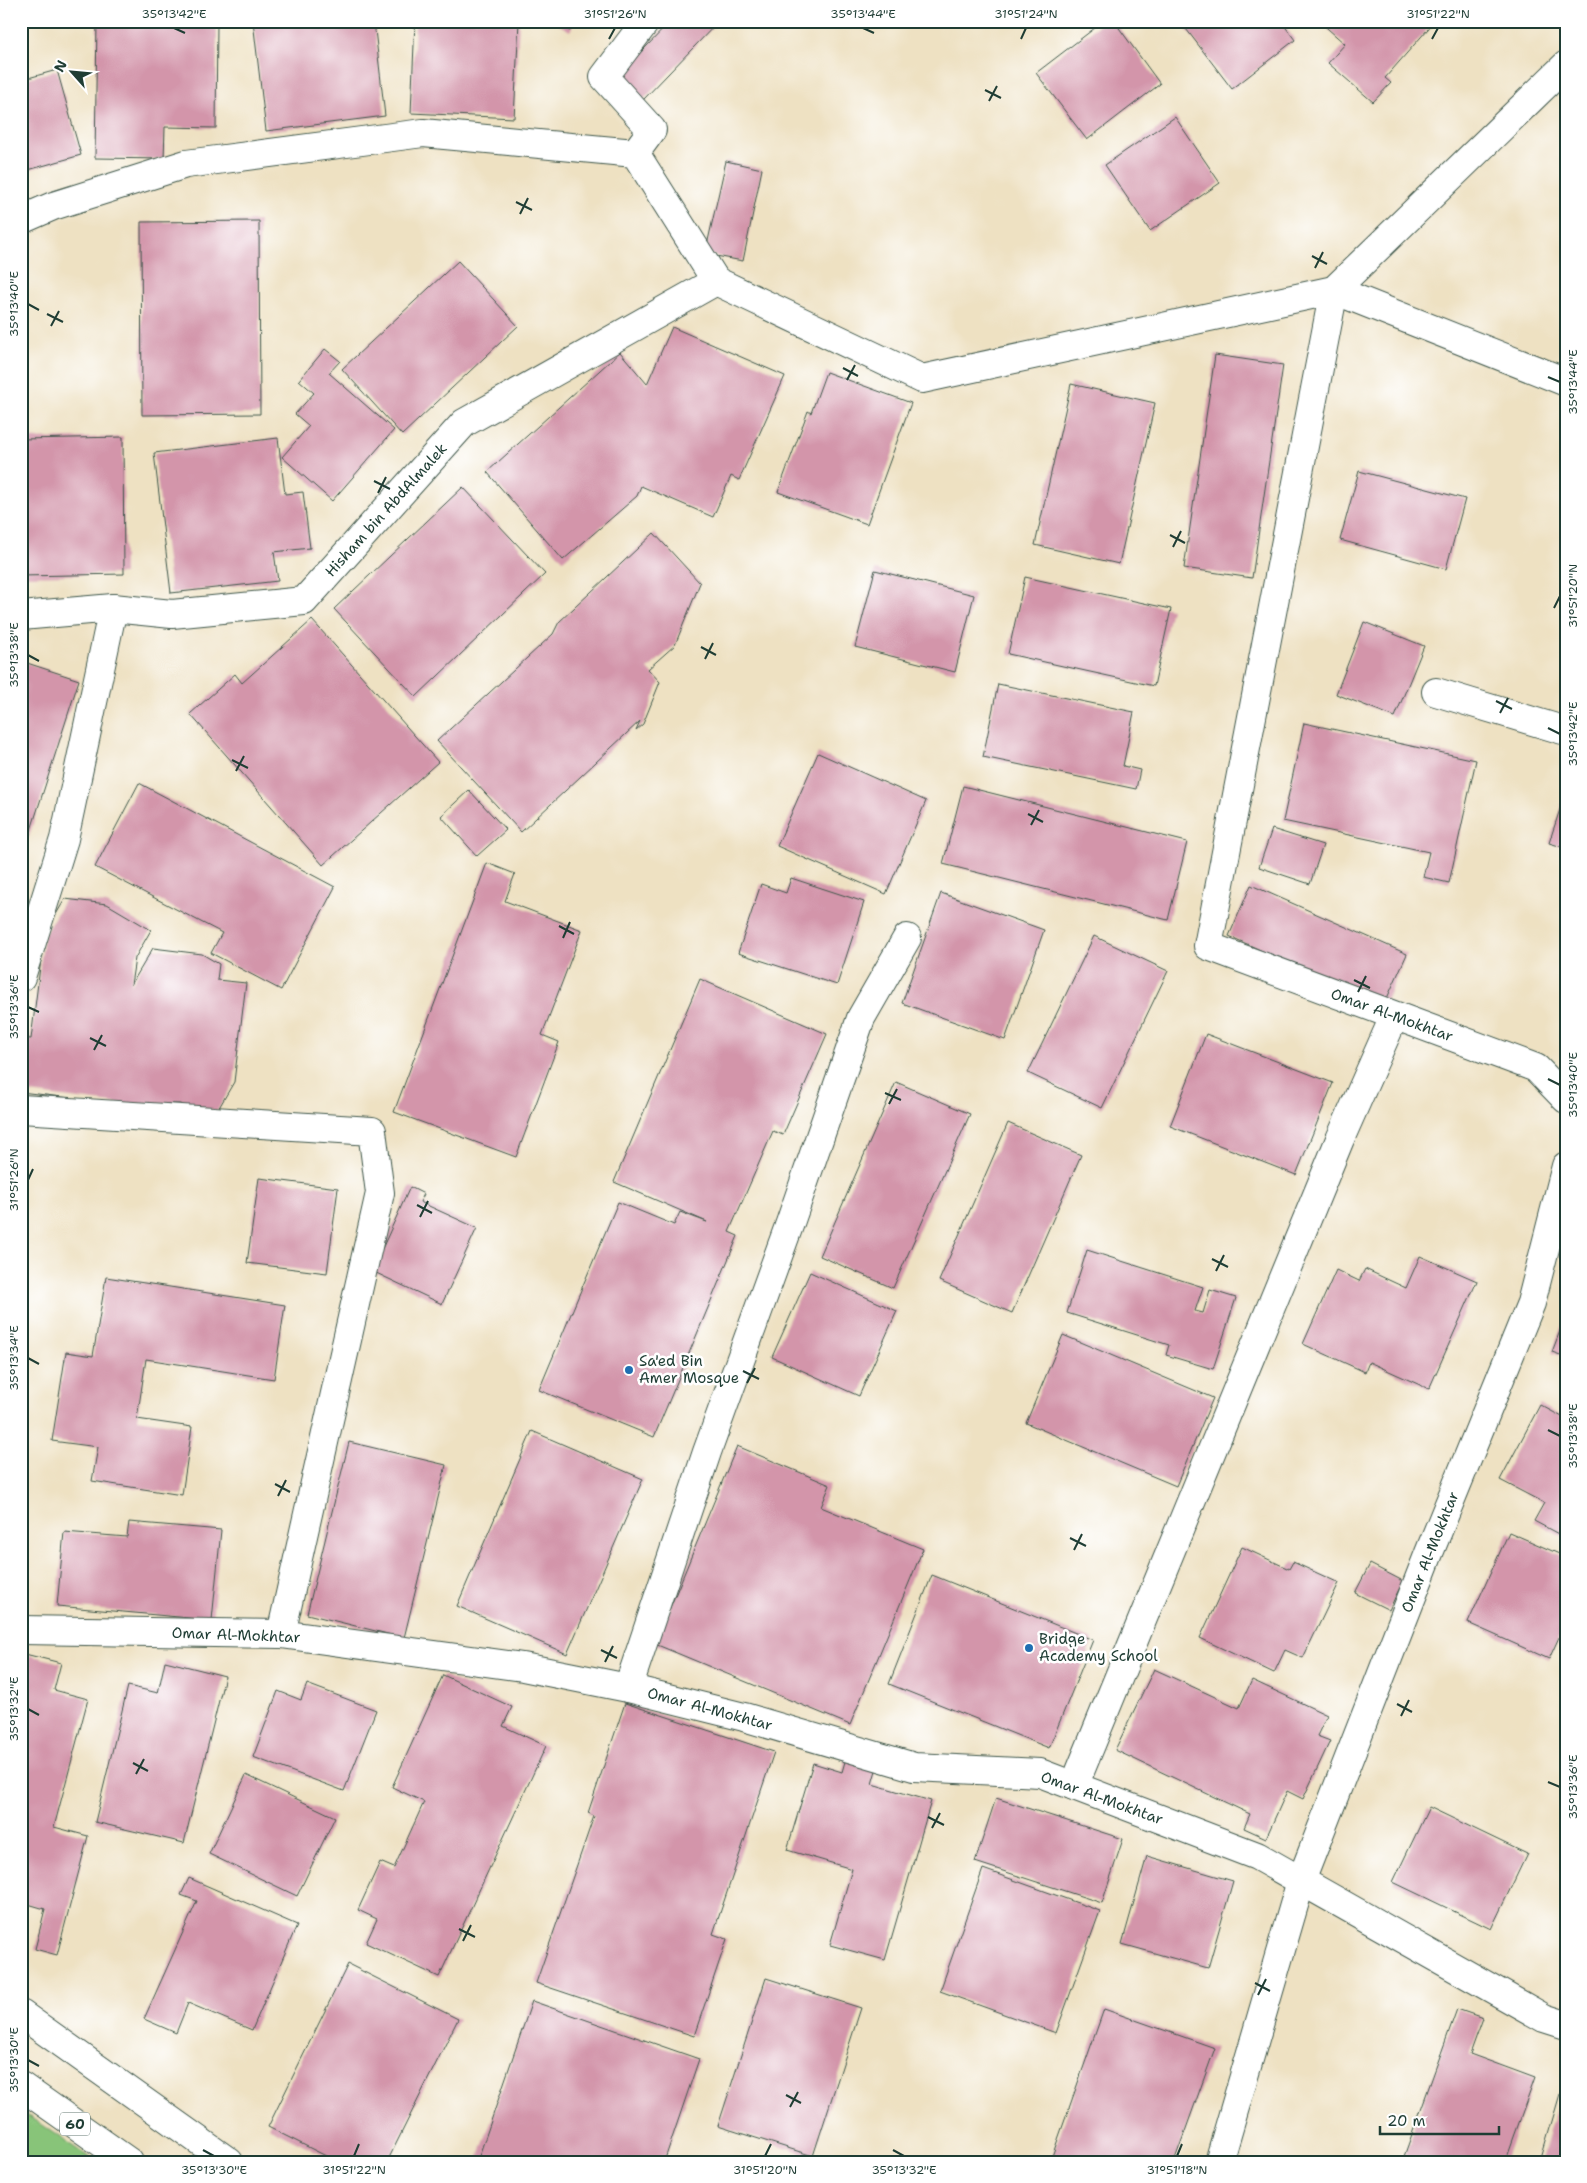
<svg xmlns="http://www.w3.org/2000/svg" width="1587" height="2183" viewBox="0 0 1587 2183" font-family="'Shantell Sans',sans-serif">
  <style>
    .green { fill: #88c479; stroke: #548056 }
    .building { fill: #d395aa }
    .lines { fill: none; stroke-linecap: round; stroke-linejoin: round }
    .street-casing { stroke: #3e5649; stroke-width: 30 }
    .secondary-casing { stroke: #3e5649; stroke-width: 30 }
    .highway-casing { stroke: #3e5649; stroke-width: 30 }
    .street { stroke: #fff; stroke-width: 28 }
    .secondary { stroke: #fff; stroke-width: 28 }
    .highway { stroke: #fff; stroke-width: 28 }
    .ticks { fill: none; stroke: #1f3d34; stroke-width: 2 }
    .poi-dot { fill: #1f6fb2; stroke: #fff; stroke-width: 2 }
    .labels { text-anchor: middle; stroke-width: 5; stroke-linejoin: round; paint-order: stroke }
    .shield { fill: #fff; stroke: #627771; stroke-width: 1 }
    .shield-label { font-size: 14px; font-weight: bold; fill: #1f3d34 }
    .street-label { font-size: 15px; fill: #1f3d34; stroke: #fff }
    .poi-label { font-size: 15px; fill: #1f3d34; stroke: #fff; text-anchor: start }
    .neatline { fill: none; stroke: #1f3d34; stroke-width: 2 }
    .ticks-label { font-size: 12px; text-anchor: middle; fill: #1f3d34 }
  </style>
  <rect width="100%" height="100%" fill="#fff"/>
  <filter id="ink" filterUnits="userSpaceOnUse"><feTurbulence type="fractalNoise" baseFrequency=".02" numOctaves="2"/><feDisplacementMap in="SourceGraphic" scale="10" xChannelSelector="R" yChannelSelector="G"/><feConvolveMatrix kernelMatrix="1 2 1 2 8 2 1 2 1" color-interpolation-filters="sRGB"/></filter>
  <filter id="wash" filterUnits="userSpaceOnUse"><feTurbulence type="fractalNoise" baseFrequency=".0096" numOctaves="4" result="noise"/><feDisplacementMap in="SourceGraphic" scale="20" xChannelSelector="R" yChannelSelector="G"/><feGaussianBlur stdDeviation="1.12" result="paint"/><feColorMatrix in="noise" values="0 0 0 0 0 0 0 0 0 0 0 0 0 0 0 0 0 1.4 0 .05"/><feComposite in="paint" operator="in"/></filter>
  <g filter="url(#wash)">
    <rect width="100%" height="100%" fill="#eee1c2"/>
    <polygon class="green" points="21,2111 96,2162 21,2162"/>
    <g id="blocks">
      <g class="building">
        <polygon points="253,21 374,21 385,116 266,131"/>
        <polygon points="415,21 519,21 514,118 411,113"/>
        <polygon points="552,21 575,21 570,31"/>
        <polygon points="671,21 719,21 643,100 618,76"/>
        <polygon points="1104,21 1114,21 1160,84 1087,140 1036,73"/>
        <polygon points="1180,21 1281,21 1295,40 1232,89"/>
        <polygon points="1319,21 1435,21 1385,78 1391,83 1373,102 1328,63 1345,44"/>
        <polygon points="97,22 217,23 216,128 165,127 164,159 95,158"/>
        <polygon points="57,70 81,155 21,172 21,80"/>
        <polygon points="1175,117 1220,183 1150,231 1105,165"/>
        <polygon points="726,161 762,169 743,261 705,254"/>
        <polygon points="259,221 260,414 142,415 141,222"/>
        <polygon points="458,261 518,326 402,435 342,369"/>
        <polygon points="672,327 785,376 739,480 731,476 713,517 641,486 637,496 563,560 487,472 620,352 647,384"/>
        <polygon points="325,349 340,361 329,373 394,430 332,501 282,457 309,426 295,414 314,393 299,380"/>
        <polygon points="1215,355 1283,365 1252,578 1184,568"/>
        <polygon points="826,372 911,403 867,524 778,492 808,411 811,413"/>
        <polygon points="1071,384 1155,403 1119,564 1035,545"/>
        <polygon points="123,437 124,574 21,576 21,439"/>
        <polygon points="278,438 285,494 303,492 310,548 274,552 278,581 171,593 154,453"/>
        <polygon points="1359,471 1465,499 1446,569 1340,540"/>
        <polygon points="463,487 545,574 416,697 334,609"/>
        <polygon points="654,533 700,583 675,645 648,669 660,682 643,724 636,730 640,721 521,832 437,741 553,634 559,622"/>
        <polygon points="875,570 974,595 955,672 855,647"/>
        <polygon points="1025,577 1171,609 1154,686 1008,654"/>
        <polygon points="312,620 438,762 323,865 190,714 235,674 242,683"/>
        <polygon points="1364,622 1424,646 1395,717 1336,694"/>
        <polygon points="21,661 79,680 22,858 21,858"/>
        <polygon points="998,684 1134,712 1123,766 1140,770 1136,789 983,757"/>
        <polygon points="1304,723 1476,760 1449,883 1423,877 1429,852 1283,821"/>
        <polygon points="818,753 926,801 886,894 777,846"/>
        <polygon points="139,783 335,887 281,990 211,953 222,933 95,867"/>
        <polygon points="963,786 1187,842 1168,920 943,864"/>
        <polygon points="469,790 506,830 477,856 441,816"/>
        <polygon points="1565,794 1566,794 1566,848 1549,843"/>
        <polygon points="1272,829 1323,845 1310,884 1259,867"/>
        <polygon points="487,863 515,874 505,901 582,930 542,1035 559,1042 516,1157 394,1112"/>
        <polygon points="791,878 864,902 837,985 738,953 761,884 786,893"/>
        <polygon points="1251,885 1407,954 1384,1005 1229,936"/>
        <polygon points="941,893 1044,930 1005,1040 902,1003"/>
        <polygon points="65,899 107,904 151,930 135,958 131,985 153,948 202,954 219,964 217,980 246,983 234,1082 217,1111 187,1107 181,1104 120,1104 21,1092 21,1038 31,1039 44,935"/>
        <polygon points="1094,936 1168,971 1102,1108 1028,1073"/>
        <polygon points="700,979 827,1034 783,1135 773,1131 729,1232 738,1236 654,1437 539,1390 618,1202 674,1225 680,1212 707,1222 614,1182"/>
        <polygon points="1206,1034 1333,1083 1296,1175 1170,1126"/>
        <polygon points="896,1082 970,1114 893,1288 820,1256"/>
        <polygon points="1008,1123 1081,1155 1012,1313 939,1281"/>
        <polygon points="259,1178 338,1188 327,1273 247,1263"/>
        <polygon points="410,1187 424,1194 420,1202 477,1228 442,1304 372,1271"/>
        <polygon points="1087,1250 1203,1287 1195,1311 1203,1313 1210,1290 1236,1298 1213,1369 1166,1355 1169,1345 1067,1313"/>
        <polygon points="1420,1256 1477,1281 1429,1389 1369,1362 1365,1372 1303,1344 1336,1270 1359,1281 1365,1269 1406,1288"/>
        <polygon points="810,1272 897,1311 859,1396 772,1357"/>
        <polygon points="106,1277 285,1305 274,1379 146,1359 137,1419 192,1427 182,1495 92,1481 98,1447 52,1441 66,1352 93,1356"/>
        <polygon points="1566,1315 1566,1357 1552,1352"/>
        <polygon points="1063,1335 1213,1398 1176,1486 1026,1423"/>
        <polygon points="1540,1405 1566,1419 1566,1538 1534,1521 1544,1503 1500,1480"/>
        <polygon points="532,1431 643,1479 567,1654 457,1606"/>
        <polygon points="349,1442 446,1465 404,1638 307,1614"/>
        <polygon points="737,1446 830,1485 821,1507 923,1549 850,1725 655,1644"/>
        <polygon points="129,1522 221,1530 212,1620 57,1606 64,1532 127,1537"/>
        <polygon points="1509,1532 1566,1557 1566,1622 1549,1659 1468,1623"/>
        <polygon points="1242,1547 1289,1569 1293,1562 1339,1583 1303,1658 1285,1650 1274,1673 1200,1638"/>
        <polygon points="1370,1564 1403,1581 1389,1610 1355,1593"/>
        <polygon points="932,1575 1093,1640 1049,1748 889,1684"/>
        <polygon points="21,1653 61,1663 54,1690 88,1699 54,1827 88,1836 57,1955 35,1949 45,1909 21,1902"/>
        <polygon points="165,1661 225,1676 184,1843 95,1822 128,1686 158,1693"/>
        <polygon points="1154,1669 1239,1708 1252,1680 1327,1715 1317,1736 1330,1741 1303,1799 1287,1791 1266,1838 1244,1828 1250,1814 1115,1750"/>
        <polygon points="443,1675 512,1707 503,1726 546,1746 439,1977 366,1943 377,1919 358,1910 380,1862 394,1868 424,1802 392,1787"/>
        <polygon points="307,1684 376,1710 344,1791 253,1757 278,1691 301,1700"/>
        <polygon points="625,1703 774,1752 713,1934 727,1939 694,2036 536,1983 594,1816 588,1813"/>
        <polygon points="846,1758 877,1767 872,1784 931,1801 885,1960 830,1945 852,1869 787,1850 813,1763 842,1772"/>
        <polygon points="246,1775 335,1817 297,1896 209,1854"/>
        <polygon points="996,1798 1123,1839 1102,1903 975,1862"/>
        <polygon points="1429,1807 1527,1854 1491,1929 1393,1882"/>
        <polygon points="1147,1856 1233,1881 1208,1968 1122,1944"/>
        <polygon points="983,1869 1100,1911 1056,2033 940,1991"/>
        <polygon points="189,1878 297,1925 252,2030 188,2003 176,2033 144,2019 197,1901 181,1895"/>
        <polygon points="348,1964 458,2019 387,2162 338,2162 268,2127"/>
        <polygon points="766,1978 861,2008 813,2156 718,2126"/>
        <polygon points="532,2001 699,2059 664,2162 477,2162"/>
        <polygon points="1104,2009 1215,2048 1174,2162 1050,2162"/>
        <polygon points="1457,2009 1483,2018 1470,2054 1535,2078 1505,2162 1402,2162"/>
        <polygon points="1565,2077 1566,2162 1540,2162"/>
      </g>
    </g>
  </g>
  <g filter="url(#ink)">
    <use href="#blocks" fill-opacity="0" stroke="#3e5649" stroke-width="1"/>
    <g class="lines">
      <defs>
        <g id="street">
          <polyline points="1566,65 1334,290 1208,946 1536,1068 1566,1099"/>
          <polyline points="635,153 652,130 604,77 646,21"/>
          <polyline points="21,220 53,206 186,164 423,133 635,153 716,281 922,379 1334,290 1566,382"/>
          <polyline points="21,616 113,608 172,614 304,601 464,423 716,281"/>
          <polyline points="1436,692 1566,731"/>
          <polyline points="21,977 64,839 113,608"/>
          <polyline points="21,1109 372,1131 380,1193 281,1634"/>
          <polyline points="21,1630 281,1634 523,1667 628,1688 744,1717 914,1767 1040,1773 1257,1856 1544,2018 1566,2025"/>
          <polyline points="628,1688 707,1452 790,1223 861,1018 907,938"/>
          <polyline points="1074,1786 1340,1139 1394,1017"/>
          <polyline points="1219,2162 1301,1881 1429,1553 1531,1303 1566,1166"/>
        </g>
        <polyline id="secondary" points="21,2014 229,2162"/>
        <polyline id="highway" points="21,2086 129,2162"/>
      </defs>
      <use href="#street" class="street-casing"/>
      <use href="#secondary" class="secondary-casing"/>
      <use href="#highway" class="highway-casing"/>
      <use href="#street" class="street"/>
      <use href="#secondary" class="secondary"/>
      <use href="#highway" class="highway"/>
    </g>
  </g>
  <path class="ticks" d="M174,28L185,33M863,28L874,33M609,39L615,28M1021,39L1026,28M1432,39L1438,28M985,90L1001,98M989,101L997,86M516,202L532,210M520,214L528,198M1312,256L1327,264M1315,268L1323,252M28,304L39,310M47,314L63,322M51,326L59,311M843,368L858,376M1548,377L1560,382M847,380L855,365M374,481L390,489M378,493L386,477M1170,535L1185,543M1173,547L1181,531M1554,608L1560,596M701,647L716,655M28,655L39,661M705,659L713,643M1496,701L1512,709M1500,713L1508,698M1548,728L1560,734M232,760L248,768M236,771L244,756M1028,814L1043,822M1031,825L1039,810M559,926L574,934M563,938L570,922M1354,980L1370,988M1358,992L1366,976M28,1007L39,1012M90,1038L106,1046M94,1050L102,1035M1548,1079L1560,1085M885,1093L901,1100M889,1104L897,1089M28,1180L33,1169M417,1205L432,1213M420,1217L428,1201M1212,1259L1228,1267M1216,1271L1224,1255M28,1358L39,1364M743,1371L759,1379M747,1383L755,1368M1548,1430L1560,1436M275,1484L290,1492M278,1496L286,1480M1070,1538L1086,1546M1074,1550L1082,1534M601,1650L617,1658M605,1662L613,1646M1397,1704L1412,1712M28,1709L39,1715M1401,1716L1409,1700M133,1763L148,1771M136,1774L144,1759M1548,1782L1560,1787M928,1817L944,1825M932,1828L940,1813M459,1929L475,1937M463,1941L471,1925M1255,1983L1270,1991M1258,1995L1266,1979M28,2060L39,2066M786,2095L801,2103M790,2107L798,2092M203,2150L214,2156M893,2150L904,2156M354,2156L359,2144M765,2156L771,2144M1177,2156L1182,2144"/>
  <g class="poi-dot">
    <circle cx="629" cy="1370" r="5"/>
    <circle cx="1029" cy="1648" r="5"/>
  </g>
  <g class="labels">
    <rect class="shield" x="60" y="2112.5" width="30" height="23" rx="4"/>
    <g class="shield-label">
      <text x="75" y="2129">60</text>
    </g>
    <g class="street-label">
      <text transform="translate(386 510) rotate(-48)" y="5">Hisham bin AbdAlmalek</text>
      <text transform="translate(1392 1015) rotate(20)" y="5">Omar Al-Mokhtar</text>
      <text transform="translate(1430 1552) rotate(-68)" y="5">Omar Al-Mokhtar</text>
      <text transform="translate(236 1635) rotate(2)" y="5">Omar Al-Mokhtar</text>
      <text transform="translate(710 1709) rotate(15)" y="5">Omar Al-Mokhtar</text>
      <text transform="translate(1102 1798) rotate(20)" y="5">Omar Al-Mokhtar</text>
    </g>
    <g class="poi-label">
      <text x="639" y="1366">Sa'ed Bin<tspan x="639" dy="17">Amer Mosque</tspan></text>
      <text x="1039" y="1644">Bridge<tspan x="1039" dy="17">Academy School</tspan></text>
    </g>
  </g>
  <rect width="1587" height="2183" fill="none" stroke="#fff" stroke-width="55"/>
  <g transform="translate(72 72) rotate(297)" stroke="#ffffff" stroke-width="4" paint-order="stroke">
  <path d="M0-4L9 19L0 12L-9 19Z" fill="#1f3d34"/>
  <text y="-8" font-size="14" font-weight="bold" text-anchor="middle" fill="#1f3d34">N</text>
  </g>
  <path d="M1380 2126v8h119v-8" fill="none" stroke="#1f3d34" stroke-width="2.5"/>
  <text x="1387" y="2126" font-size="15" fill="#1f3d34" stroke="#ffffff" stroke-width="4" paint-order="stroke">20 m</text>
  <rect x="28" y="28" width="1532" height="2128" class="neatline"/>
  <g class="ticks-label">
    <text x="174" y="18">35°13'42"E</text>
    <text x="615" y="18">31°51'26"N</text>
    <text x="863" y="18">35°13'44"E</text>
    <text x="1026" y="18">31°51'24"N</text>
    <text x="1438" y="18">31°51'22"N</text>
    <text transform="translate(14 304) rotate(-90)" y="4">35°13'40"E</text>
    <text transform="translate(1573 382) rotate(-90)" y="4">35°13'44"E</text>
    <text transform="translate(1573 596) rotate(-90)" y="4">31°51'20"N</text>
    <text transform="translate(14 655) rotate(-90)" y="4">35°13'38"E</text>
    <text transform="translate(1573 734) rotate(-90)" y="4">35°13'42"E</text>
    <text transform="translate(14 1007) rotate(-90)" y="4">35°13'36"E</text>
    <text transform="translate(1573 1085) rotate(-90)" y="4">35°13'40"E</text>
    <text transform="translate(14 1180) rotate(-90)" y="4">31°51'26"N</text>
    <text transform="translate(14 1358) rotate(-90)" y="4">35°13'34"E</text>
    <text transform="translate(1573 1436) rotate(-90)" y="4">35°13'38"E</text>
    <text transform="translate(14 1709) rotate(-90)" y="4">35°13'32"E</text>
    <text transform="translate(1573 1787) rotate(-90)" y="4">35°13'36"E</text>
    <text transform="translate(14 2060) rotate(-90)" y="4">35°13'30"E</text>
    <text x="214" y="2174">35°13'30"E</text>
    <text x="354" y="2174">31°51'22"N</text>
    <text x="765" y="2174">31°51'20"N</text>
    <text x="904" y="2174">35°13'32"E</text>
    <text x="1177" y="2174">31°51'18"N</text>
  </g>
</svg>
